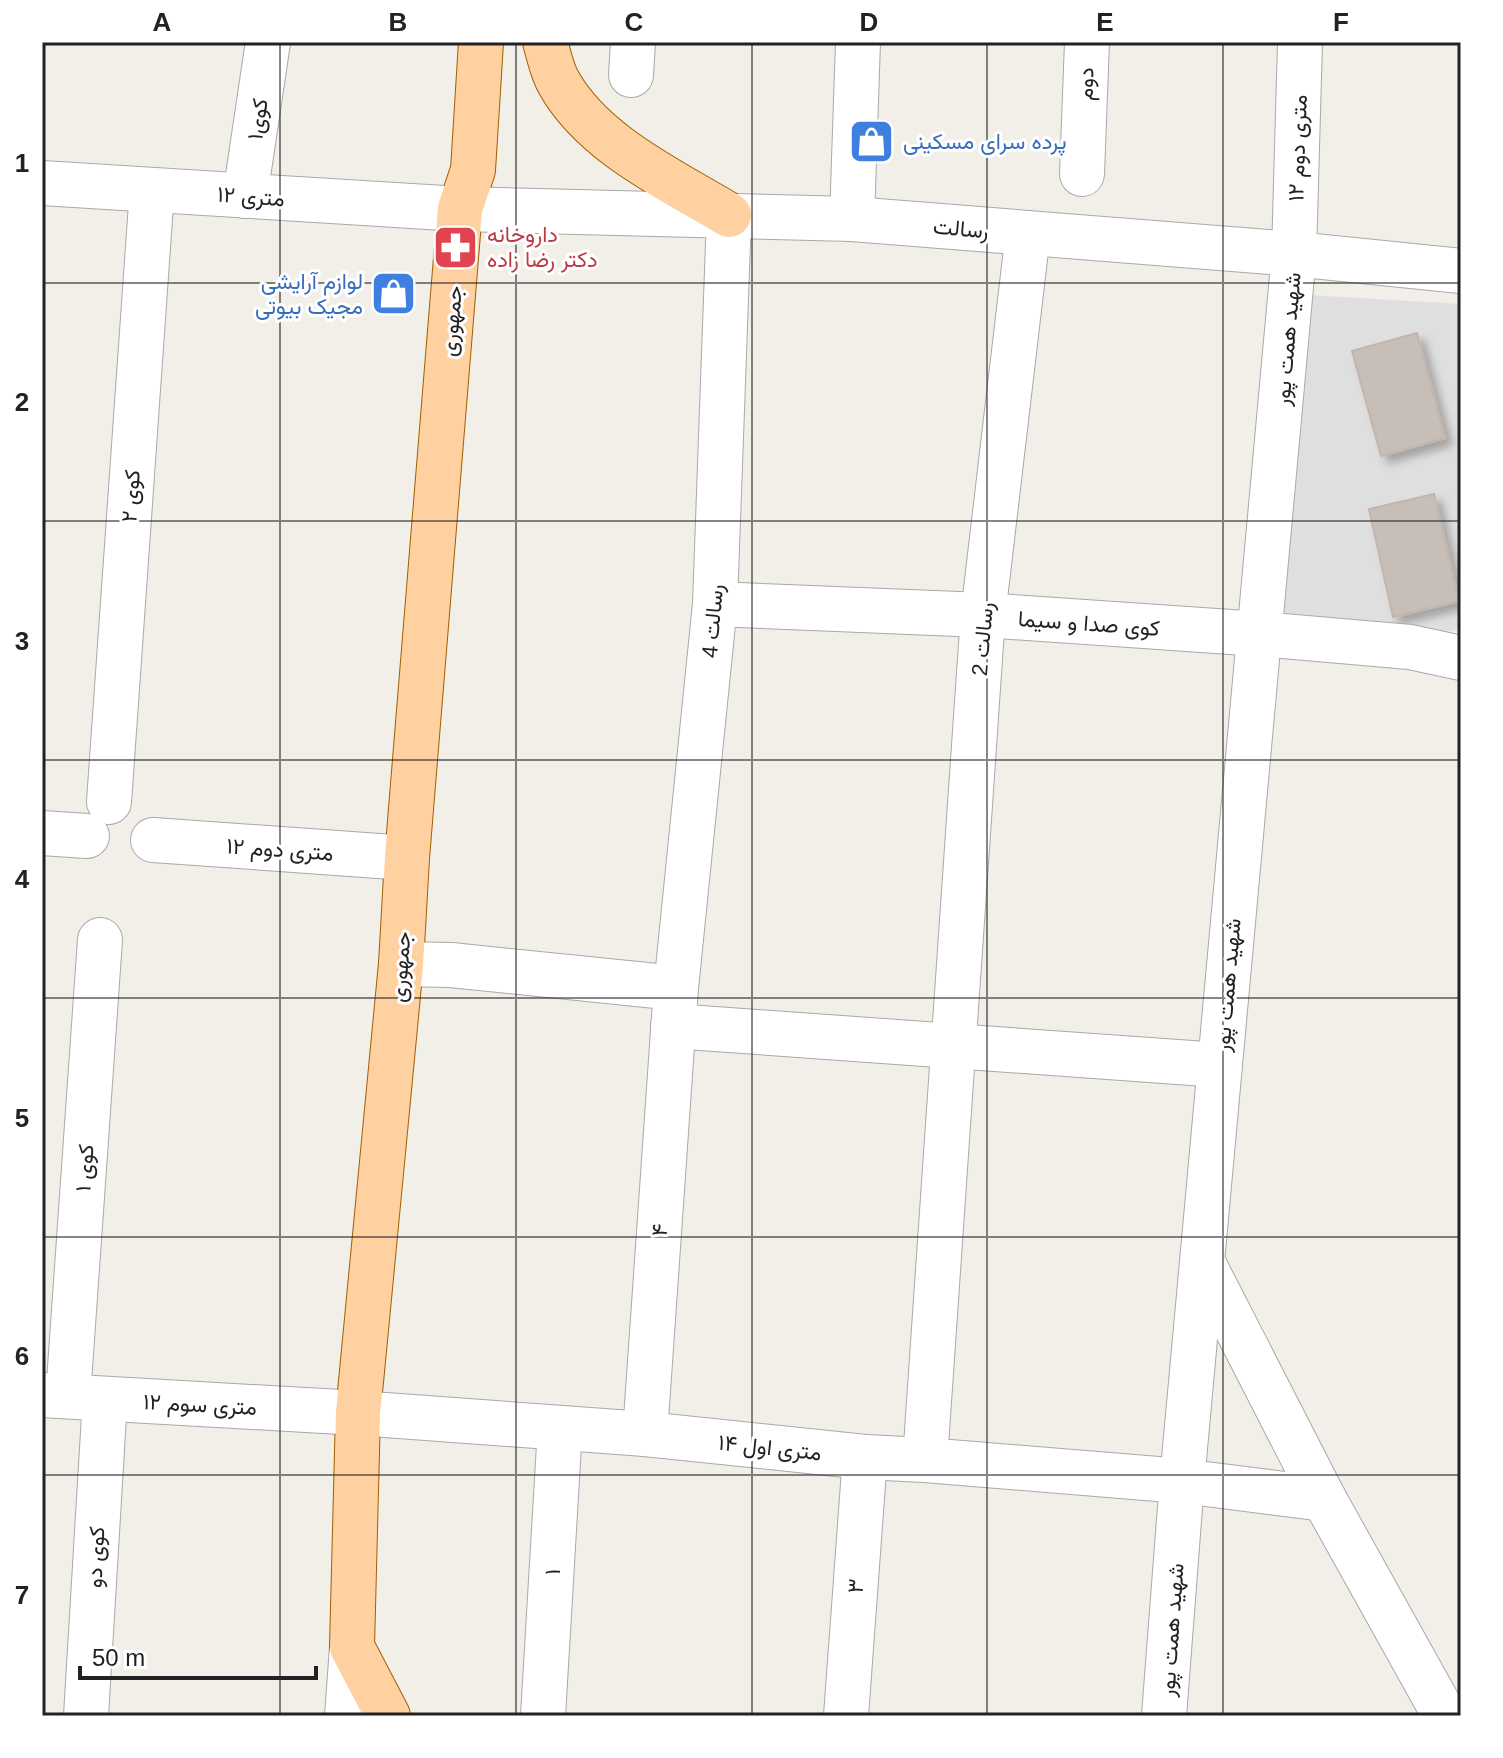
<svg xmlns="http://www.w3.org/2000/svg" width="1503" height="1758" viewBox="0 0 1503 1758" font-family="Arial,Vazirmatn,sans-serif">
  <style>
    .residential { fill: #e0dfdf }
    .building { fill: #c7beb7; stroke: #c5b4aa; stroke-width: 2; filter: url(#shadow) }
    .lines { fill: none; stroke-linecap: round; stroke-linejoin: round }
    .minor-casing { stroke: #a9a9a9; stroke-width: 46 }
    .major-casing { stroke: #9f6000; stroke-width: 46 }
    .minor { stroke: #fff; stroke-width: 44 }
    .major { stroke: #ffd0a0; stroke-width: 44 }
    .grid { fill: none; stroke: #222; stroke-width: 2; stroke-opacity: 0.55 }
    .labels { text-anchor: middle; stroke-width: 6; stroke-linejoin: round; paint-order: stroke }
    .street-label { font-size: 22px; fill: #222; stroke: #fff }
    .shop-label { font-size: 22px; fill: #366cbe; stroke: #fff; text-anchor: start }
    .health-label { font-size: 22px; fill: #be3a42; stroke: #fff; text-anchor: start }
    .neatline { fill: none; stroke: #222; stroke-width: 3 }
    .grid-label { font-size: 26px; text-anchor: middle; font-weight: bold; fill: #222 }
  </style>
  <defs>
    <filter id="shadow"><feDropShadow dx="7" dy="7" stdDeviation="4" flood-color="#0004"/></filter>
  </defs>
  <rect width="100%" height="100%" fill="#f2eee8"/>
  <polygon class="residential" points="1308,295 1461,304 1461,630 1421,633 1283,612"/>
  <g class="building">
    <polygon points="1417,333 1445,438 1381,456 1352,351"/>
    <polygon points="1434,494 1459,601 1393,617 1369,509"/>
  </g>
  <g class="lines">
    <defs>
      <g id="minor">
        <polyline points="631,75 633,42"/>
        <polyline points="1082,174 1087,42"/>
        <polyline points="42,183 460,209 852,219 1294,254 1461,271"/>
        <polyline points="245,196 268,42"/>
        <polyline points="852,219 858,42"/>
        <polyline points="715,604 983,615 1260,634 1410,647 1461,658"/>
        <polyline points="109,802 152,190"/>
        <polyline points="42,833 87,836"/>
        <polyline points="153,840 407,858"/>
        <polyline points="401,964 451,965 676,988"/>
        <polyline points="673,1026 1220,1065"/>
        <polyline points="1203,1263 1324,1499 1445,1716"/>
        <polyline points="42,1395 358,1413 645,1434 865,1457 925,1460 1182,1481 1324,1499"/>
        <polyline points="68,1396 100,940"/>
        <polyline points="645,1434 676,988 715,604 729,215"/>
        <polyline points="925,1460 983,615 1028,233"/>
        <polyline points="86,1716 105,1399"/>
        <polyline points="347,1716 352,1647"/>
        <polyline points="543,1716 560,1428"/>
        <polyline points="846,1716 865,1457"/>
        <polyline points="1164,1716 1182,1481 1294,254 1300,42"/>
      </g>
      <g id="major">
        <path d="M545,42C549,55 552,72 559,83C593,144 671,180 729,215"/>
        <polyline points="388,1716 352,1647 358,1413 401,964 407,858 460,209 473,170 481,42"/>
      </g>
    </defs>
    <use href="#minor" class="minor-casing"/>
    <use href="#major" class="major-casing"/>
    <use href="#minor" class="minor"/>
    <use href="#major" class="major"/>
  </g>
  <path class="grid" d="M280,42V1716M516,42V1716M752,42V1716M987,42V1716M1223,42V1716M42,283H1461M42,521H1461M42,760H1461M42,998H1461M42,1237H1461M42,1475H1461"/>
  <defs>
    <symbol id="shop-square" viewBox="-11 -11 22 22"><rect x="-9" y="-9" width="18" height="18" rx="4" fill="#3f7fe0" stroke="#fff"/><path d="M-5-2.5h2.3a2.7 3.5 0 0 1 5.4 0H5L5.5 6h-11ZM-1.5-2.5h3a1.5 2.3 0 0 0-3 0Z" fill="#fff"/></symbol>
    <symbol id="pharmacy-square" viewBox="-11 -11 22 22"><rect x="-9" y="-9" width="18" height="18" rx="4" fill="#e0444e" stroke="#fff"/><path d="M-2-6h4v4h4v4h-4v4h-4v-4h-4v-4h4Z" fill="#fff"/></symbol>
  </defs>
  <g fill-rule="evenodd">
    <use href="#shop-square" x="846" y="116" width="51" height="51"/>
    <use href="#pharmacy-square" x="430" y="222" width="51" height="51"/>
    <use href="#shop-square" x="368" y="268" width="51" height="51"/>
  </g>
  <g class="labels">
    <g class="street-label">
      <text transform="translate(1085 84) rotate(-88)" y="8">دوم</text>
      <text transform="translate(257 119) rotate(-82)" y="8">کوی۱</text>
      <text transform="translate(1297 148) rotate(-88)" y="8">۱۲ متری دوم</text>
      <text transform="translate(251 196) rotate(4)" y="8">۱۲ متری</text>
      <text transform="translate(961 228) rotate(5)" y="8">رسالت</text>
      <text transform="translate(451 321) rotate(-85)" y="8">جمهوری</text>
      <text transform="translate(1287 339) rotate(-85)" y="8">شهید همت پور</text>
      <text transform="translate(130 496) rotate(-86)" y="8">کوی ۲</text>
      <text transform="translate(712 621) rotate(-85)" y="8">رسالت 4</text>
      <text transform="translate(1089 623) rotate(4)" y="8">کوی صدا و سیما</text>
      <text transform="translate(982 639) rotate(-85)" y="8">رسالت 2</text>
      <text transform="translate(280 849) rotate(4)" y="8">۱۲ متری دوم</text>
      <text transform="translate(400 967) rotate(-86)" y="8">جمهوری</text>
      <text transform="translate(1227 985) rotate(-85)" y="8">شهید همت پور</text>
      <text transform="translate(84 1168) rotate(-86)" y="8">کوی ۱</text>
      <text transform="translate(659 1230) rotate(-86)" y="8">۴</text>
      <text transform="translate(200 1404) rotate(3)" y="8">۱۲ متری سوم</text>
      <text transform="translate(770 1447) rotate(6)" y="8">۱۴ متری اول</text>
      <text transform="translate(95 1557) rotate(-87)" y="8">کوی دو</text>
      <text transform="translate(552 1572) rotate(-87)" y="8">۱</text>
      <text transform="translate(855 1586) rotate(-86)" y="8">۳</text>
      <text transform="translate(1171 1630) rotate(-86)" y="8">شهید همت پور</text>
    </g>
    <g class="shop-label">
      <text x="903" y="149">پرده سرای مسکینی</text>
      <text x="363" y="289" text-anchor="end">لوازم آرایشی<tspan x="363" dy="25">مجیک بیوتی</tspan></text>
    </g>
    <g class="health-label">
      <text x="487" y="242">داروخانه<tspan x="487" dy="25">دکتر رضا زاده</tspan></text>
    </g>
  </g>
  <rect width="1503" height="1758" fill="none" stroke="#ffffff" stroke-width="88"/>
  <path d="M80 1666v12h236v-12" fill="none" stroke="#222222" stroke-width="4"/>
  <text x="92" y="1666" font-size="24" fill="#222222" stroke="#ffffff" stroke-width="6" paint-order="stroke">50 m</text>
  <rect x="44" y="44" width="1415" height="1670" class="neatline"/>
  <g class="grid-label">
    <text x="162" y="31">A</text>
    <text x="398" y="31">B</text>
    <text x="634" y="31">C</text>
    <text x="869" y="31">D</text>
    <text x="1105" y="31">E</text>
    <text x="1341" y="31">F</text>
    <text x="22" y="172">1</text>
    <text x="22" y="411">2</text>
    <text x="22" y="650">3</text>
    <text x="22" y="888">4</text>
    <text x="22" y="1127">5</text>
    <text x="22" y="1365">6</text>
    <text x="22" y="1604">7</text>
  </g>
</svg>
